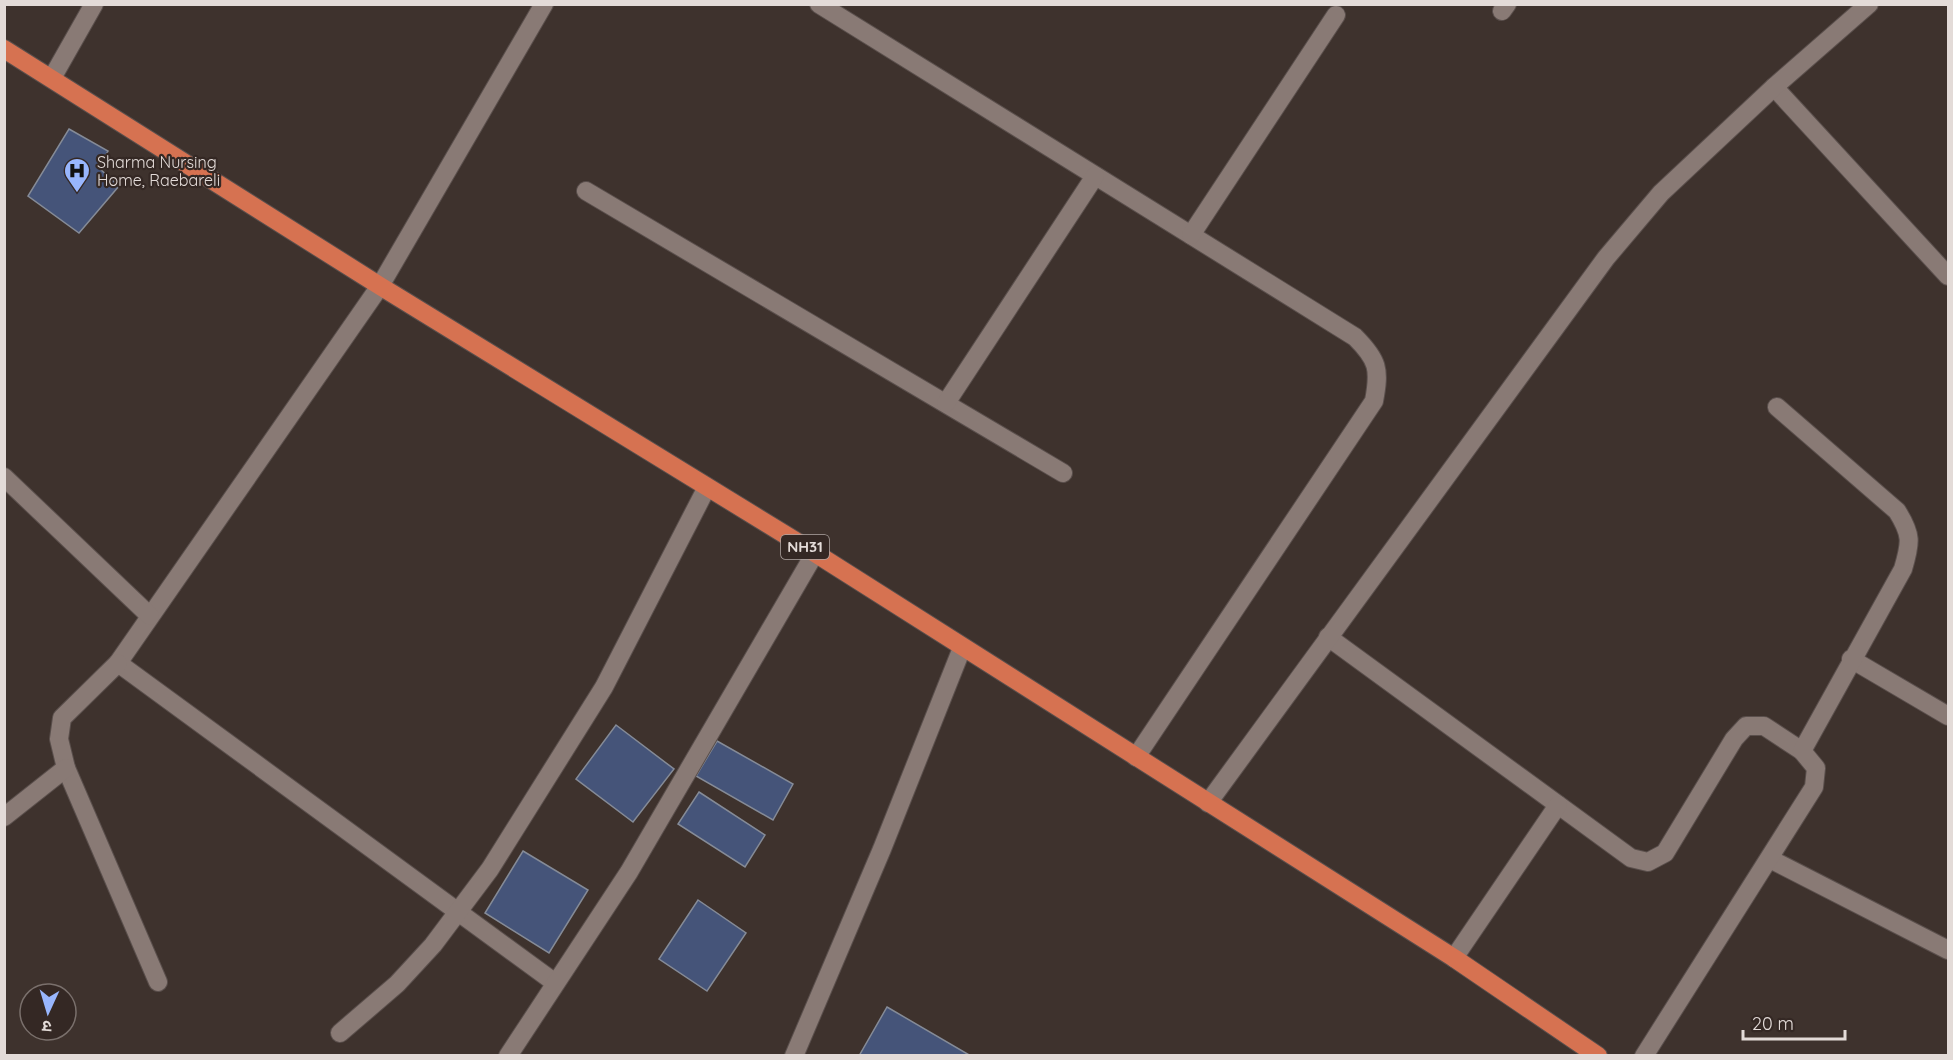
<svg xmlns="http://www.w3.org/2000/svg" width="1953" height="1060" viewBox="0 0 1953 1060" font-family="Quicksand,'Noto Sans Devanagari',sans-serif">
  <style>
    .building { fill: #455479; stroke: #858b97; stroke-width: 1.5 }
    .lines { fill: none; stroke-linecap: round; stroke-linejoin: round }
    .street-casing { stroke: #5a4f4c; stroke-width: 20 }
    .highway-casing { stroke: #5a4f4c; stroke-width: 20 }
    .street { stroke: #897a75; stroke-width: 18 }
    .highway { stroke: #d67251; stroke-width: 18 }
    .labels { text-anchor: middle; stroke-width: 4.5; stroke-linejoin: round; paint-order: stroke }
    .shield { fill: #342824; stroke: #aea5a2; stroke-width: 1.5 }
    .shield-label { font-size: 15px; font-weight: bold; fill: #e3dbd8 }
    .poi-label { font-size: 16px; fill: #e3dbd8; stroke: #342824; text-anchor: start }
  </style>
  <rect width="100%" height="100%" fill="#3e322d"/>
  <g class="building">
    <polygon points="69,129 108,151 99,168 119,186 79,233 28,196"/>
    <polygon points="616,725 674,769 633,822 576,779"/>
    <polygon points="717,741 793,784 773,820 696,776"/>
    <polygon points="699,792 765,835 745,867 678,824"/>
    <polygon points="523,851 588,890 549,953 485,913"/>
    <polygon points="698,900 746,933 707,991 659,959"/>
    <polygon points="887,1007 971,1056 859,1056"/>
  </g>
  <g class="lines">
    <defs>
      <g id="street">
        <polyline points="544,4 380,286 118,663 554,982"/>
        <path d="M819,4L1355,337C1378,360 1380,369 1374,401L1136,757"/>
        <polyline points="1502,11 1507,4"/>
        <polyline points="52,78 94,4"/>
        <polyline points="1774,87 1948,276"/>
        <polyline points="586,191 1063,473"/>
        <polyline points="1191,235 1336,15"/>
        <polyline points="946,403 1095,176"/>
        <polyline points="4,477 150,616"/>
        <polyline points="1328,637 1631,858 1648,862 1665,853 1734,739 1746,726 1764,726 1802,751"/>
        <polyline points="1851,659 1948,716"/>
        <polyline points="118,663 62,718 59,739 66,768 158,982"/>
        <polyline points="1208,803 1606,258 1661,193 1774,87 1869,4"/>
        <polyline points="4,817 66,768"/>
        <polyline points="1770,859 1948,950"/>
        <polyline points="1454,958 1558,805"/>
        <polyline points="340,1033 397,984 433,945 490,869 604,687 706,489"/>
        <polyline points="508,1056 629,872 815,553"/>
        <polyline points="794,1056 882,849 962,648"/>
        <path d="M1644,1056L1814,787L1816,768L1802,751L1903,569C1911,542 1912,535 1897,511L1777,407"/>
      </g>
      <polyline id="highway" points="4,49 380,286 815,553 1454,958 1598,1056"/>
    </defs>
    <use href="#street" class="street-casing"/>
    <use href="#highway" class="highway-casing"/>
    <use href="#street" class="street"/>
    <use href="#highway" class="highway"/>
  </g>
  <defs>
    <symbol id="hospital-pin" viewBox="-11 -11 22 30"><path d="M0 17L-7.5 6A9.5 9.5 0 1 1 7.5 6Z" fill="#98b6fd" stroke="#342824"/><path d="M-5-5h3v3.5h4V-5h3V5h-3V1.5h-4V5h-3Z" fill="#111"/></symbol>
  </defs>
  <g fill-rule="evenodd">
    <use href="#hospital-pin" x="62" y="156" width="30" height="40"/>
  </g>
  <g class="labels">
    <rect class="shield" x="781" y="535" width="48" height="24" rx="4.5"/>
    <g class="shield-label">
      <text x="805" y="552">NH31</text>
    </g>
    <g class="poi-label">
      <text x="97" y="168">Sharma Nursing<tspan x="97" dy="18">Home, Raebareli</tspan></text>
    </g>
  </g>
  <rect width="1953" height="1060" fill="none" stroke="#e3dbd8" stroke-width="12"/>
  <g transform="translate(48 1012) rotate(184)"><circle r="28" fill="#342824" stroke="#7a706c" stroke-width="1.5"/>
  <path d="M0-4.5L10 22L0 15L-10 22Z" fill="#98b6fd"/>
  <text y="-9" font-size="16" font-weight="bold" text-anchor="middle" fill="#e3dbd8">उ</text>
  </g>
  <path d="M1743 1030v9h102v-9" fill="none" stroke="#e3dbd8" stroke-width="3"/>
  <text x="1752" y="1030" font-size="18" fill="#e3dbd8" stroke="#342824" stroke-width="4.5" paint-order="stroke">20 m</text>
</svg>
